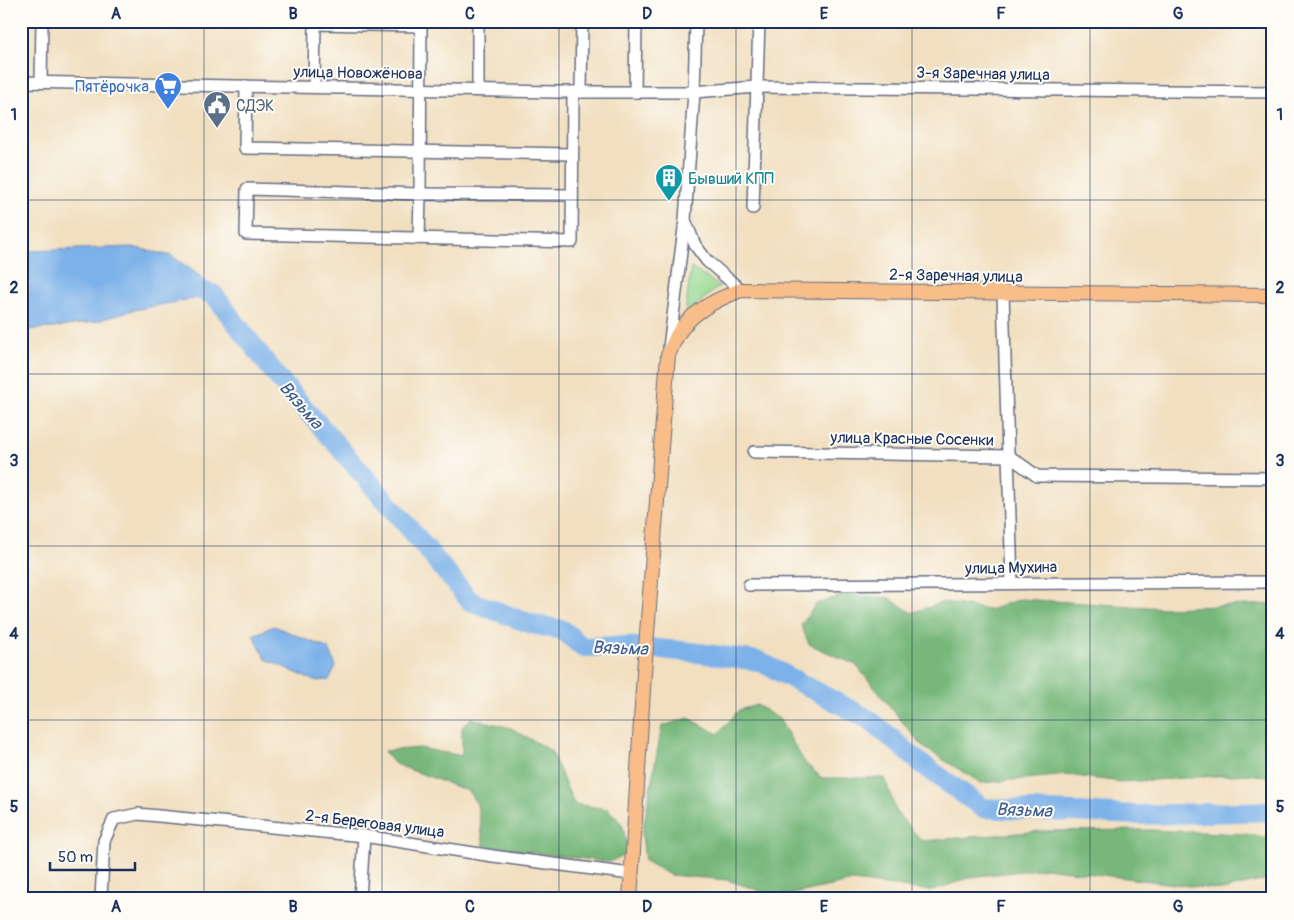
<svg xmlns="http://www.w3.org/2000/svg" width="1294" height="920" viewBox="0 0 1294 920" font-family="Pangolin,sans-serif">
  <style>
    .green { fill: #94d890; stroke: #588477 }
    .forest { fill: #77b87a; stroke: #49746c }
    .water { fill: #7bb1e9; stroke: #4b70a4 }
    .lines { fill: none; stroke-linecap: round; stroke-linejoin: round }
    .river { stroke: #7bb1e9; stroke-width: 20 }
    .minor-casing { stroke: #666d80; stroke-width: 14 }
    .major-casing { stroke: #666d80; stroke-width: 16 }
    .minor { stroke: #fff; stroke-width: 11 }
    .major { stroke: #f8bd88; stroke-width: 14 }
    .grid { fill: none; stroke: #1b2f5e; stroke-width: 1; stroke-opacity: 0.55 }
    .labels { text-anchor: middle; stroke-width: 4; stroke-linejoin: round; paint-order: stroke }
    .street-label { font-size: 16px; fill: #1b2f5e; stroke: #fdfcf7 }
    .shop-label { font-size: 16px; fill: #366cbe; stroke: #fdfcf7; text-anchor: end }
    .service-label { font-size: 16px; fill: #4e5e75; stroke: #fdfcf7; text-anchor: start }
    .culture-label { font-size: 16px; fill: #0d838f; stroke: #fdfcf7; text-anchor: start }
    .water-label { font-size: 18px; font-style: italic; fill: #3d5c8f; stroke: #fdfcf7 }
    .neatline { fill: none; stroke: #1b2f5e; stroke-width: 2 }
    .grid-label { font-size: 16px; text-anchor: middle; font-weight: bold; fill: #1b2f5e }
  </style>
  <rect width="100%" height="100%" fill="#fdfcf7"/>
  <filter id="ink" filterUnits="userSpaceOnUse"><feTurbulence type="fractalNoise" baseFrequency=".02" numOctaves="2"/><feDisplacementMap in="SourceGraphic" scale="10" xChannelSelector="R" yChannelSelector="G"/><feConvolveMatrix kernelMatrix="1 2 1 2 8 2 1 2 1" color-interpolation-filters="sRGB"/></filter>
  <filter id="wash" filterUnits="userSpaceOnUse"><feTurbulence type="fractalNoise" baseFrequency=".0096" numOctaves="4" result="noise"/><feDisplacementMap in="SourceGraphic" scale="20" xChannelSelector="R" yChannelSelector="G"/><feGaussianBlur stdDeviation="1.12" result="paint"/><feColorMatrix in="noise" values="0 0 0 0 0 0 0 0 0 0 0 0 0 0 0 0 0 1.4 0 .05"/><feComposite in="paint" operator="in"/></filter>
  <g filter="url(#wash)">
    <rect width="100%" height="100%" fill="#f1dfc0"/>
    <polygon class="green" points="691,268 720,286 685,314"/>
    <g class="forest">
      <polygon points="847,594 889,598 912,613 943,602 989,610 1020,599 1164,608 1273,604 1273,777 1247,774 1121,782 1068,775 981,783 923,747 856,665 809,644 801,625 816,604"/>
      <polygon points="757,705 779,719 805,763 822,778 885,778 896,812 922,841 1042,831 1150,830 1245,834 1273,838 1273,878 1222,890 1046,868 970,877 933,891 853,881 779,897 727,880 670,875 645,861 642,834 662,726 689,718 718,734 739,710"/>
      <polygon points="471,718 511,728 551,751 574,804 608,809 622,824 629,853 609,862 484,846 477,804 468,791 395,764 384,751 420,748 462,756 462,727"/>
    </g>
    <g class="water">
      <polygon points="132,247 172,256 200,276 214,295 133,310 94,322 53,328 21,330 21,306 30,295 29,251"/>
      <polygon points="274,626 329,649 336,666 329,680 314,681 266,659 253,635"/>
    </g>
    <g class="lines">
      <polyline class="river" points="189,286 214,295 279,379 400,517 470,601 531,624 563,630 582,647 626,646 691,652 759,661 870,720 923,765 983,808 1138,815 1273,811"/>
    </g>
  </g>
  <g filter="url(#ink)">
    <g class="lines">
      <defs>
        <g id="minor">
          <polyline points="421,21 420,194 247,189 246,234 572,242 573,92"/>
          <polyline points="315,24 421,26"/>
          <polyline points="21,82 555,92 694,92 757,87 1273,92"/>
          <polyline points="41,82 42,21"/>
          <polyline points="246,86 245,148 572,154"/>
          <polyline points="314,87 315,21"/>
          <polyline points="478,90 478,21"/>
          <polyline points="581,92 582,21"/>
          <polyline points="635,92 636,21"/>
          <polyline points="753,208 759,21"/>
          <polyline points="685,220 695,245 707,261 741,290"/>
          <polyline points="419,238 420,194 572,195"/>
          <polyline points="1003,293 1012,583"/>
          <polyline points="669,348 685,220 694,92 696,21"/>
          <polyline points="754,452 1009,456 1037,476 1273,478"/>
          <polyline points="749,585 1273,582"/>
          <polyline points="101,899 104,841 114,819 138,814 364,836 493,856 631,874"/>
          <polyline points="360,899 364,836"/>
        </g>
        <path id="major" d="M630,899L644,673L668,355C672,347 676,335 682,328C696,309 720,298 741,290L1273,295"/>
      </defs>
      <use href="#minor" class="minor-casing"/>
      <use href="#major" class="major-casing"/>
      <use href="#minor" class="minor"/>
      <use href="#major" class="major"/>
    </g>
  </g>
  <path class="grid" d="M204,21V899M382,21V899M559,21V899M736,21V899M912,21V899M1090,21V899M21,200H1273M21,374H1273M21,546H1273M21,720H1273"/>
  <defs>
    <symbol id="supermarket-pin" viewBox="-11 -11 22 30"><path d="M0 17L-7.5 6A9.5 9.5 0 1 1 7.5 6Z" fill="#3f7fe0" stroke="#fdfcf7"/><path d="M-6-5.5h2.5l.6 2H6L4.5 2H-2.5L-4.4-4H-6ZM-1.5 3.2a1.3 1.3 0 1 0 .1 0ZM3 3.2a1.3 1.3 0 1 0 .1 0Z" fill="#fff"/></symbol>
    <symbol id="civic-pin" viewBox="-11 -11 22 30"><path d="M0 17L-7.5 6A9.5 9.5 0 1 1 7.5 6Z" fill="#5c6f8a" stroke="#fdfcf7"/><path d="M-.6-6.5H3V-4.5H.6V-3L4-1V1h2V6H-6V1h2V-1L-.6-3ZM-1.2 2.5V6h2.4V2.5Z" fill="#fff"/></symbol>
    <symbol id="building-pin" viewBox="-11 -11 22 30"><path d="M0 17L-7.5 6A9.5 9.5 0 1 1 7.5 6Z" fill="#0f9aa8" stroke="#fdfcf7"/><path d="M-4-6H4V6H1V3H-1V6H-4ZM-2.5-4.3h1.7v1.8h-1.7ZM.8-4.3h1.7v1.8H.8ZM-2.5-1h1.7V.8h-1.7ZM.8-1h1.7V.8H.8Z" fill="#fff"/></symbol>
  </defs>
  <g fill-rule="evenodd">
    <use href="#supermarket-pin" x="152" y="70" width="32" height="43"/>
    <use href="#civic-pin" x="201" y="89" width="32" height="43"/>
    <use href="#building-pin" x="653" y="162" width="32" height="43"/>
  </g>
  <g class="labels">
    <g class="street-label">
      <text transform="translate(358 72) rotate(1)" y="6">улица Новожёнова</text>
      <text transform="translate(983 73) rotate(1)" y="6">3-я Заречная улица</text>
      <text transform="translate(956 275) rotate(1)" y="6">2-я Заречная улица</text>
      <text transform="translate(912 438) rotate(1)" y="6">улица Красные Сосенки</text>
      <text transform="translate(1011 567) rotate(-1)" y="6">улица Мухина</text>
      <text transform="translate(375 823) rotate(7)" y="6">2-я Береговая улица</text>
    </g>
    <g class="shop-label">
      <text x="149" y="92">Пятёрочка</text>
    </g>
    <g class="service-label">
      <text x="236" y="111">СДЭК</text>
    </g>
    <g class="culture-label">
      <text x="688" y="184">Бывший КПП</text>
    </g>
    <g class="water-label">
      <text transform="translate(301 405) rotate(49)" y="6">Вязьма</text>
      <text transform="translate(620 648) rotate(2)" y="6">Вязьма</text>
      <text transform="translate(1024 810) rotate(2)" y="6">Вязьма</text>
    </g>
  </g>
  <rect width="1294" height="920" fill="none" stroke="#fdfcf7" stroke-width="55"/>
  <path d="M50 862v8h85v-8" fill="none" stroke="#1b2f5e" stroke-width="2.5"/>
  <text x="58" y="862" font-size="15" fill="#1b2f5e" stroke="#fdfcf7" stroke-width="4" paint-order="stroke">50 m</text>
  <rect x="28" y="28" width="1238" height="864" class="neatline"/>
  <g class="grid-label">
    <text x="116" y="19">A</text>
    <text x="293" y="19">B</text>
    <text x="470" y="19">C</text>
    <text x="647" y="19">D</text>
    <text x="824" y="19">E</text>
    <text x="1001" y="19">F</text>
    <text x="1178" y="19">G</text>
    <text x="14" y="120">1</text>
    <text x="1280" y="120">1</text>
    <text x="14" y="293">2</text>
    <text x="1280" y="293">2</text>
    <text x="14" y="466">3</text>
    <text x="1280" y="466">3</text>
    <text x="14" y="639">4</text>
    <text x="1280" y="639">4</text>
    <text x="14" y="812">5</text>
    <text x="1280" y="812">5</text>
    <text x="116" y="912">A</text>
    <text x="293" y="912">B</text>
    <text x="470" y="912">C</text>
    <text x="647" y="912">D</text>
    <text x="824" y="912">E</text>
    <text x="1001" y="912">F</text>
    <text x="1178" y="912">G</text>
  </g>
</svg>
